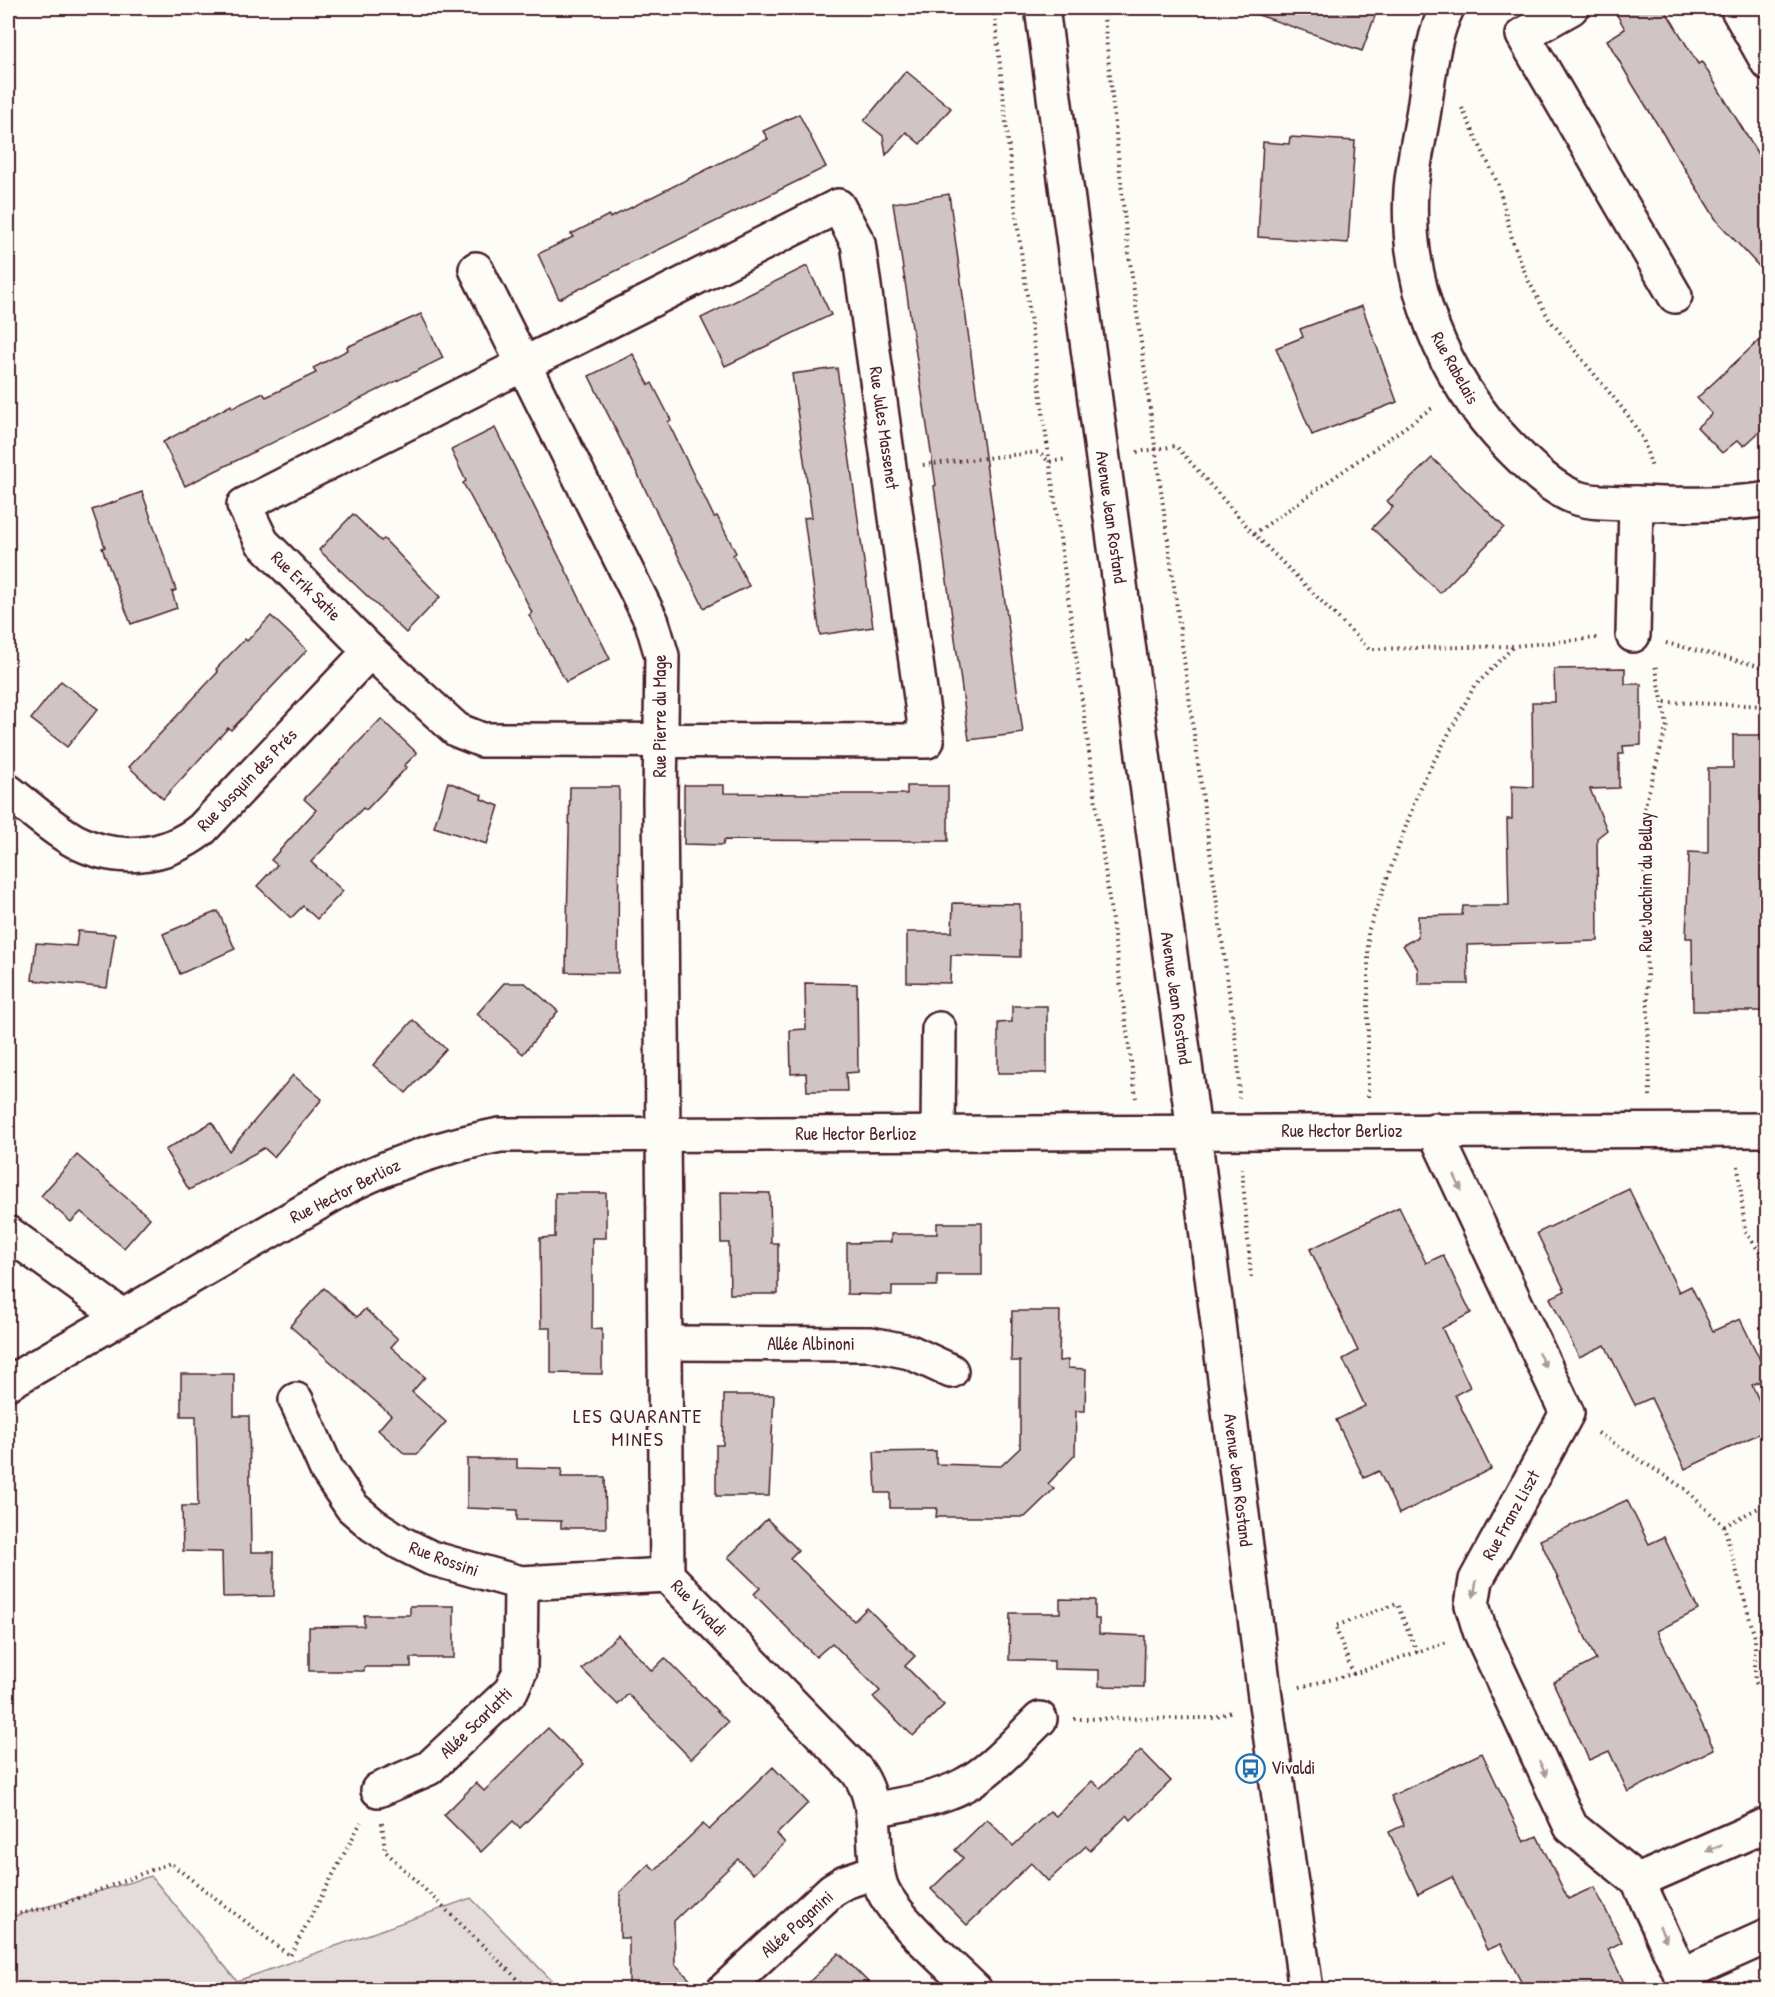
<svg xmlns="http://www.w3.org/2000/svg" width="1775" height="1997" viewBox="0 0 1775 1997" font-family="'Patrick Hand',sans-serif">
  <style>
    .green { fill: #e3dcda; stroke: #967e82; stroke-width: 1.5 }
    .building { fill: #d0c5c4; stroke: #4a1f2b; stroke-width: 1.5 }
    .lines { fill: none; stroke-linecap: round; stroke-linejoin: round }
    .minor-casing { stroke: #4a1f2b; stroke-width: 38 }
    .path { stroke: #4a1f2b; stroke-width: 4; stroke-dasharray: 1.5 4.5; stroke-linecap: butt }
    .minor { stroke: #fdfcf7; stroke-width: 33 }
    .oneway { fill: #ac999b }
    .labels { text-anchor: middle; stroke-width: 6; stroke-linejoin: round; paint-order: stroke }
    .street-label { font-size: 18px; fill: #4a1f2b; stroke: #fdfcf7 }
    .poi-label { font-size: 18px; fill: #4a1f2b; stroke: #fdfcf7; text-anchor: start }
    .neighbourhood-label { font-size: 20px; letter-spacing: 1.5px; fill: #4a1f2b; stroke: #fdfcf7 }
  </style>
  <rect width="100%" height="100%" fill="#fdfcf7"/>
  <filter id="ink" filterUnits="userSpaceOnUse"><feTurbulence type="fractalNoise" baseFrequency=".0167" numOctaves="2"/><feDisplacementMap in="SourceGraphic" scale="12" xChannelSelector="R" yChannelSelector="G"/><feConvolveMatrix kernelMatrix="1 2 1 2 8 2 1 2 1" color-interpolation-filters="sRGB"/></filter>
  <g filter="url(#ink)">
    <polygon class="green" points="151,1876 237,1981 471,1898 560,1989 8,1989 8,1918"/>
    <g class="building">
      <polygon points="1251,8 1378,8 1362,51 1250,12"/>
      <polygon points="1613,8 1664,8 1698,64 1702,62 1767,169 1767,275 1717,221 1633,85 1607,40 1625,29"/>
      <polygon points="906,71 951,108 920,144 906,132 886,155 883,136 864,121"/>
      <polygon points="799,114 826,167 559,299 538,254 573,237 571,234 609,215 610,218 768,139 763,131"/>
      <polygon points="1290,137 1355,141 1348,243 1258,237 1263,142 1289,144"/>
      <polygon points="949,194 1023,733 969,740 934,486 936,485 893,203"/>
      <polygon points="807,266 831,315 725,366 701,318"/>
      <polygon points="1362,306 1397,402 1312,435 1276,348 1303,337 1300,329"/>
      <polygon points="421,314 443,358 185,486 163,442 231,405 232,408 263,393 266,397 316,373 313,368 348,350 347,347"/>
      <polygon points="1767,333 1767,425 1744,446 1738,440 1722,453 1697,427 1712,414 1697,398"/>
      <polygon points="633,354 649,385 652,383 671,420 668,422 714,517 717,516 736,553 733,555 749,586 704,608 589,376"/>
      <polygon points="837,368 873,627 820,635 804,518 812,517 792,374"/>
      <polygon points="495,428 610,659 566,682 529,615 532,613 517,582 463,483 466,481 451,450"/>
      <polygon points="1432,458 1504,527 1440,593 1372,528 1393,507 1387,501"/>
      <polygon points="142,492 176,590 172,592 177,608 131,624 102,548 105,547 92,510"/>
      <polygon points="353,514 381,541 384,539 440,597 406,633 319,550"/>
      <polygon points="271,616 307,650 231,730 228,728 163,799 129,767 218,672 216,669 245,639 247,641"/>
      <polygon points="1625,668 1625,684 1641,684 1641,745 1623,746 1624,754 1619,754 1619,788 1590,789 1607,830 1597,838 1598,941 1467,945 1468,984 1418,984 1418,969 1403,945 1418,937 1418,916 1462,915 1463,906 1509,906 1507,819 1512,819 1512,786 1533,787 1532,702 1555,702 1554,669"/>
      <polygon points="61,681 98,709 67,747 31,719"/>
      <polygon points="381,719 417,753 404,766 407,767 366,810 363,808 311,862 343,891 317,919 303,906 291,918 257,886 277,865 271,860 316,810 304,799"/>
      <polygon points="1733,735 1767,735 1767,1011 1693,1011 1692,938 1686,938 1689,852 1708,853 1708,768 1733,768"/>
      <polygon points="448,782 482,795 481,799 499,806 487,844 434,827"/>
      <polygon points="684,785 724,785 724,793 806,794 907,794 907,786 948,786 948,841 724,840 723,845 684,844"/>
      <polygon points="570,787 619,787 618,973 566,972"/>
      <polygon points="953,903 1020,904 1020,957 951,955 950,983 907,982 907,932 952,932"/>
      <polygon points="218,911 235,949 180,974 163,934"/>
      <polygon points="78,931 115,934 107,988 32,980 36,943 76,946"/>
      <polygon points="504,983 525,983 558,1011 523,1054 477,1014"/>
      <polygon points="805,983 857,984 858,1072 846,1073 847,1091 807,1091 806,1073 791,1074 790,1030 806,1029"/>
      <polygon points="1012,1006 1047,1006 1047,1073 998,1073 998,1023 1012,1022"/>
      <polygon points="413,1020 446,1049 406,1093 373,1065"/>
      <polygon points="293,1075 322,1099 274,1157 264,1148 189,1190 165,1150 212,1122 229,1151"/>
      <polygon points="77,1155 150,1218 124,1248 81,1212 71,1222 41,1196"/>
      <polygon points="1629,1189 1679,1292 1691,1286 1713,1331 1740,1319 1767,1374 1767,1378 1752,1385 1767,1418 1767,1430 1685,1469 1651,1398 1635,1405 1605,1345 1579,1357 1550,1298 1565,1291 1537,1233"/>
      <polygon points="720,1192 770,1193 771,1243 778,1243 778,1294 730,1294 729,1243 721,1243"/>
      <polygon points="555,1193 606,1193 606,1238 592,1238 592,1329 602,1328 602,1374 551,1373 551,1328 541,1328 540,1238 555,1237"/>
      <polygon points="1399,1207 1426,1263 1443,1255 1471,1313 1442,1328 1470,1387 1455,1395 1491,1469 1399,1514 1379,1471 1364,1478 1336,1420 1365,1406 1343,1359 1358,1351 1310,1249"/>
      <polygon points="937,1223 982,1223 982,1275 937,1275 937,1286 892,1286 892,1295 847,1294 847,1243 891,1242 891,1234 937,1234"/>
      <polygon points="324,1288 357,1317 365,1309 398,1339 391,1347 425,1377 412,1392 446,1422 417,1454 405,1454 378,1430 391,1415 290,1326"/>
      <polygon points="1012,1311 1060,1311 1059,1361 1068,1360 1068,1368 1086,1369 1085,1411 1076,1411 1075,1455 1048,1484 1054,1489 1025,1517 936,1517 937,1508 890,1508 890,1493 876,1493 874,1452 936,1451 936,1464 1001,1466 1020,1448 1020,1361 1011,1361"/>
      <polygon points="181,1374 234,1374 234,1416 249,1416 251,1552 274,1552 274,1596 223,1597 222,1552 183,1551 182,1506 198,1506 196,1416 181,1416"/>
      <polygon points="724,1395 774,1395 769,1496 716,1496 716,1445 723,1445"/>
      <polygon points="467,1459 517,1459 517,1468 562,1469 561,1477 605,1477 606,1528 561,1528 561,1521 517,1520 517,1510 467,1508"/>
      <polygon points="1627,1500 1649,1544 1664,1537 1698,1610 1657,1631 1714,1749 1628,1792 1609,1751 1589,1760 1553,1682 1596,1660 1540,1540"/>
      <polygon points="767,1519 798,1550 790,1558 854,1621 867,1608 915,1656 905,1666 944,1705 913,1736 873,1697 880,1691 832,1643 816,1657 754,1594 760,1588 728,1557"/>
      <polygon points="1060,1599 1095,1600 1095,1619 1099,1619 1099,1634 1145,1636 1144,1687 1099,1686 1099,1670 1054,1669 1054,1661 1009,1660 1010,1613 1060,1613"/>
      <polygon points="410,1606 454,1606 454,1658 411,1658 411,1667 364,1667 364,1671 309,1671 309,1627 364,1626 364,1615 410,1615"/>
      <polygon points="618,1635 652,1671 665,1658 728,1722 691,1759 628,1694 618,1705 582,1669"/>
      <polygon points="548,1728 584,1764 520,1828 513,1821 481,1852 444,1815 476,1783 484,1791"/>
      <polygon points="1141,1750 1171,1781 1131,1820 1127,1815 1090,1851 1086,1846 1048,1881 1031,1863 967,1925 931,1889 963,1858 955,1850 987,1819 1013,1846 1050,1811 1056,1816 1092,1781 1100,1788"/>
      <polygon points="1482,1753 1524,1842 1537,1836 1568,1899 1594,1887 1622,1942 1608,1949 1627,1989 1525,1989 1501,1944 1487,1950 1452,1877 1418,1894 1389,1832 1404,1825 1391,1796"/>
      <polygon points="773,1767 808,1803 777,1834 785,1843 753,1874 738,1859 674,1921 675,1964 699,1989 629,1989 629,1938 620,1938 620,1892 649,1864 655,1870 703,1824 709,1830"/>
      <polygon points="839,1953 875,1989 802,1989"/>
    </g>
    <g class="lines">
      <defs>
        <g id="minor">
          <polyline points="1042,8 1191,1109 1265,1697 1306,1990"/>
          <path d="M1447,8C1432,38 1429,76 1424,109C1420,136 1413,163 1411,190C1405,285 1443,378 1509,446C1528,465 1551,489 1577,498C1596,504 1617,502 1636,503C1679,505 1725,506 1768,499"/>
          <polyline points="1571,8 1523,35 1675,296"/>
          <polyline points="1737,8 1768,63"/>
          <polygon points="838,206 858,243 927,741 482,740 457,730 370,651 262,542 244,505"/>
          <path d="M476,269L652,622L662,656L660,799L667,1575L857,1771C882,1804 869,1845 880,1883C889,1914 950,1965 975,1990"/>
          <polyline points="1633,635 1636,503"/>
          <path d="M8,791C29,807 51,828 75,841C117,863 166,858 202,829L370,651"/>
          <polyline points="1434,1130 1567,1413 1476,1580 1472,1605 1480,1631 1571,1827 1638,1881 1681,1975 1768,1936"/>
          <polyline points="938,1134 939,1029"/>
          <polyline points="8,1233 122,1316"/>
          <polyline points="666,1343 871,1344 910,1352 951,1371"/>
          <path d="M8,1383L351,1184C399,1161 448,1145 500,1135L1768,1130"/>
          <polyline points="296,1400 327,1470 352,1507 373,1525 401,1543 431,1558 521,1583 667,1575"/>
          <polyline points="378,1790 429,1768 511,1691 520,1671 521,1583"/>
          <path d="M873,1810C902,1804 935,1800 962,1786C992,1771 1016,1742 1040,1719"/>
          <polyline points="1638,1881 1768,1824"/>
          <polyline points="724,1990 832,1890 845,1882 877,1871"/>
        </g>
      </defs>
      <use href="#minor" class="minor-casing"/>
      <g class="path">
        <polyline points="994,8 1014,199 1136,1098"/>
        <polyline points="1103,8 1126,232 1238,1058 1239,1098"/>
        <polyline points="1462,108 1498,184 1513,242 1527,278 1549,319 1627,414 1643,439 1652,468"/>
        <polyline points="1137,452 1176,446 1254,534 1369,649 1514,646 1597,638"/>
        <polyline points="923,465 1039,452 1049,462 1067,459"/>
        <polyline points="1254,534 1435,406"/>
        <polyline points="1666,643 1768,668"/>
        <polyline points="1665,702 1768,706"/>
        <polyline points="1650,1096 1643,813 1667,725 1655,664"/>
        <polyline points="1368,1097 1368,932 1420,787 1474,687 1513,647"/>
        <polyline points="1738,1166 1745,1231 1768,1264"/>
        <polyline points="1242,1168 1251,1277"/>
        <polyline points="1598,1433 1685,1489 1724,1526 1755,1638 1755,1681 1768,1704"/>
        <polyline points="1724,1526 1768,1503"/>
        <polyline points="1353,1674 1417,1652"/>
        <polyline points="1300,1687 1353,1674 1335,1626 1397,1604 1417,1652 1447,1642"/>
        <polyline points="1074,1719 1215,1718 1230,1712"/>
        <polyline points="382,1823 385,1851 529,1990"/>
        <polyline points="8,1916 60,1905 170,1863 290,1956 361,1822"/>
      </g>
      <use href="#minor" class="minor"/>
    </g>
    <defs><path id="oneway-solid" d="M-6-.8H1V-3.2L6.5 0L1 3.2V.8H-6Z" transform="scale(1.5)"/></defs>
    <g class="oneway">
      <use href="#oneway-solid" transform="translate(1458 1183) rotate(65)"/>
      <use href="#oneway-solid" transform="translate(1542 1360) rotate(65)"/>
      <use href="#oneway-solid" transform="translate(1475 1589) rotate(100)"/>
      <use href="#oneway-solid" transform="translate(1543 1769) rotate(65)"/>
      <use href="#oneway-solid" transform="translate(1714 1848) rotate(156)"/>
      <use href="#oneway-solid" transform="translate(1663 1934) rotate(65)"/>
    </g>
  </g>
  <defs>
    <symbol id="bus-ring" viewBox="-11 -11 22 22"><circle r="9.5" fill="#fdfcf7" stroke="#1f6fb2" stroke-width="1.5"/><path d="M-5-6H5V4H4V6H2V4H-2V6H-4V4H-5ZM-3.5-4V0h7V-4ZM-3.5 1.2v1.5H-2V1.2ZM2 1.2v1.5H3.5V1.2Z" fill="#1f6fb2"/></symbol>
  </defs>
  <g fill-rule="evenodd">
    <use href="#bus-ring" x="1234" y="1752" width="33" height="33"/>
  </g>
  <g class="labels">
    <g class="street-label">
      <text transform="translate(1455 368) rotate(61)" y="6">Rue Rabelais</text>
      <text transform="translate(884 428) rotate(82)" y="6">Rue Jules Massenet</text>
      <text transform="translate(1111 517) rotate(82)" y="6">Avenue Jean Rostand</text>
      <text transform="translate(306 586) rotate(45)" y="6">Rue Erik Satie</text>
      <text transform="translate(660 716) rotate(-90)" y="6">Rue Pierre du Mage</text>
      <text transform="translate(247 780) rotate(-46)" y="6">Rue Josquin des Prés</text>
      <text transform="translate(1646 882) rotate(-90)" y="6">Rue Joachim du Bellay</text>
      <text transform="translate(1176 998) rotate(82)" y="6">Avenue Jean Rostand</text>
      <text x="1342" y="1137">Rue Hector Berlioz</text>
      <text x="856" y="1140">Rue Hector Berlioz</text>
      <text transform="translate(345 1191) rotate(-27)" y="6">Rue Hector Berlioz</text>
      <text x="811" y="1350">Allée Albinoni</text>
      <text transform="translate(1238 1480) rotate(83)" y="6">Avenue Jean Rostand</text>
      <text transform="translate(1511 1515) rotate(-61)" y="6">Rue Franz Liszt</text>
      <text transform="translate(444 1559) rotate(20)" y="6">Rue Rossini</text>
      <text transform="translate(699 1608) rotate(46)" y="6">Rue Vivaldi</text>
      <text transform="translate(476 1723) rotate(-44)" y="6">Allée Scarlatti</text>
      <text transform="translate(797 1924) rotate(-42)" y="6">Allée Paganini</text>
    </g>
    <g class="poi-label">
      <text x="1271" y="1774">Vivaldi</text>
    </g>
    <g class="neighbourhood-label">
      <text x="638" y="1423">LES QUARANTE<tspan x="638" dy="23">MINES</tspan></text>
    </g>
  </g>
  <rect width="1775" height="1997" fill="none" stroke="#fdfcf7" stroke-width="30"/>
  <rect x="15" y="15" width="1745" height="1967" fill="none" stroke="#4a1f2b" stroke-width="2" filter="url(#ink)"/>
</svg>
